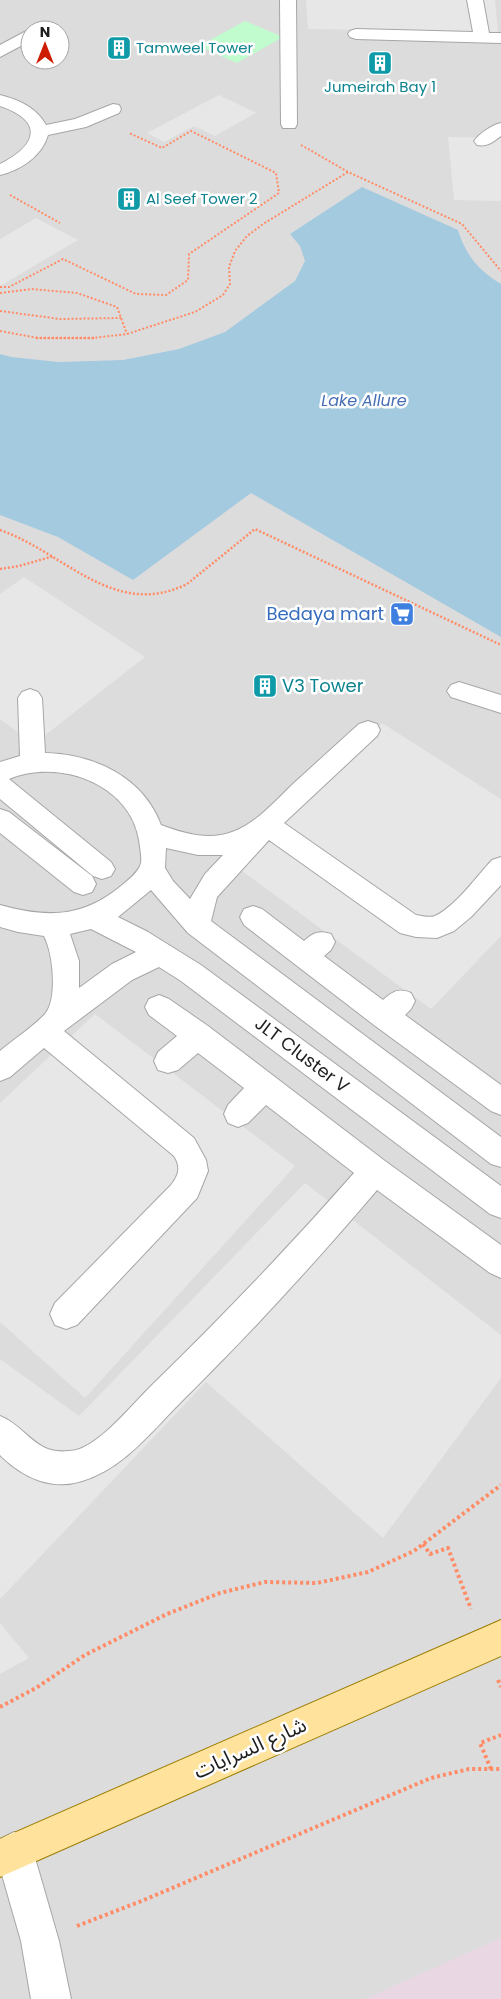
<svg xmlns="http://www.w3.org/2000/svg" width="501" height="1999" viewBox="0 0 501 1999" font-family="Poppins,'Noto Sans Arabic',sans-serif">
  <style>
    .residential { fill: #dddcdc; fill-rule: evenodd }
    .industrial { fill: #ead7e4 }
    .park { fill: #c1fcce }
    .parking { fill: #e7e7e7 }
    .water { fill: #a4cae0 }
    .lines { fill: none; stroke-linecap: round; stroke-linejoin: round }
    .minor-casing { stroke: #a6a6a6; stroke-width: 2 }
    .major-casing { stroke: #9a7c00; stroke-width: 2 }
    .path-far2 { stroke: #ff8c67; stroke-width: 2; stroke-dasharray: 2 2; stroke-linecap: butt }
    .path-far1 { stroke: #ff8c67; stroke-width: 2.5; stroke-dasharray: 2 2; stroke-linecap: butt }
    .path { stroke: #ff8c67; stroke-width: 4; stroke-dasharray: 3 3; stroke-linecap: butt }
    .minor { fill: #fff; fill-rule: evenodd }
    .major { fill: #ffe29b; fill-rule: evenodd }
    .labels { text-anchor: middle; stroke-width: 5; stroke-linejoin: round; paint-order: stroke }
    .far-culture-label { font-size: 15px; fill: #0d838f; stroke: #fff; text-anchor: start }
    .far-water-label { font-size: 16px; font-style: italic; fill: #476eb4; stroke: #fff }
    .shop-label { font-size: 18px; fill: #366cbe; stroke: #fff; text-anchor: end }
    .culture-label { font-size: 18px; fill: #0d838f; stroke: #fff; text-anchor: start }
    .street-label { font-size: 18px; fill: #1f1f1f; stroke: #fff }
    .near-street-label { font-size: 21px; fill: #1f1f1f; stroke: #fff }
  </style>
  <rect width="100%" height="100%" fill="#f0eee5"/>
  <path class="residential" d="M0,0H501V1999H0ZM30,30H60V60H30Z"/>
  <polygon class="industrial" points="501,1938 501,1999 365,1999"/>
  <polygon class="park" points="245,21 283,37 237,63 199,46"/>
  <g class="parking">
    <polygon points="306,0 495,0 498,32 308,29"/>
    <polygon points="219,95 256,113 215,136 194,126 164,142 147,133"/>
    <polygon points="448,137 501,138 501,201 454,200"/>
    <polygon points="36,218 78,240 0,286 0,239"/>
    <polygon points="24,577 145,657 34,744 0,719 0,594"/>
    <polygon points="382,723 501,799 501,936 431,1009 238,868"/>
    <polygon points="95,1014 295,1166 85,1398 0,1322 0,1103"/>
    <polygon points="305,1183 501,1335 501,1378 383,1538 206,1382 0,1599 0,1359 79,1416"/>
    <polygon points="0,1623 29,1658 0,1674"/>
  </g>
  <path class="water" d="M362,187L458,230C465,254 479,271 501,284V637L251,493L133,580L58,537L0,515V354L11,357L59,362L123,360L179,349L225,332L295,281L305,261L300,246L290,234Z"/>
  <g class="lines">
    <defs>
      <g id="minor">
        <polygon points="280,0 296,0 297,124 295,128 283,128 281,124"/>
        <polygon points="467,0 483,0 489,33 501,33 501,43 356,39 350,37 348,34 350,31 356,29 473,32"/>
        <polygon points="30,29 33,30 30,30 30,41 0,57 0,45"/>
        <path d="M0,95C19,100 36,107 46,125L75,119L113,104L119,105L121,109L119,113L86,127L48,135C42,156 21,170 0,175V164C38,145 44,121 0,106Z"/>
        <path d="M501,123V136C493,142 487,147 477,145L474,141C480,133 492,125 501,123Z"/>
        <polygon points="459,682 501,695 501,713 451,697 447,691 451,685"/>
        <path d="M30,689L38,692L42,698L45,753C94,754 143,777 161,825C182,833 209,841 232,832C257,823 276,800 294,783C316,763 338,743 359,724L368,721L377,724L380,730L377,736L284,823L416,915C422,916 430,918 435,916C456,906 477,876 492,860L501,857V885L471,917L454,931L437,938L416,937L400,933L269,840L217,897L211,921L501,1137V1167L491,1164L188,933L151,890L118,917L148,932L201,965L501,1186V1218L490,1214L181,981L159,967L132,980L64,1031L194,1138L206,1160L208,1171L197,1198L77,1325L66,1329L55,1325L50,1314L55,1303L171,1185C179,1175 181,1167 174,1156L44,1048L10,1077L0,1081V1051C14,1039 32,1028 45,1014C58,998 53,953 44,936L18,932L0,927V905C47,918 82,918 121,886C128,880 139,872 141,863C142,856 140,848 139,840C130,784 59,758 9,779L111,862L115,869L111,876L102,879L93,876L0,799V762L20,756L18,698L22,692ZM166,848L198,855H223L205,874L190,899L173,881L165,868ZM91,929L136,952L112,964L79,988V961L70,934Z"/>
        <polygon points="0,809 9,812 92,876 96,884 92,892 83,895 74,892 0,833"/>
        <path d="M253,906L262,909L304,941C313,933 319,930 331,934L335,942L331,950L324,956L383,1000C393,991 399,988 411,993L415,1001L411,1009L405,1015L501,1085V1115L491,1111L374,1025L244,925L240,917L244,909Z"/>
        <path d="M159,995L169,999L208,1026L385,1161L501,1245V1278L490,1273L377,1190C315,1263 250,1334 181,1402C152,1431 123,1469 82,1481C51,1491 22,1477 0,1455V1416C26,1426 35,1455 68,1451C72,1451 78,1450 82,1448C106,1437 131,1406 150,1387C221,1318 289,1247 354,1173L266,1105L248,1123L238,1127L228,1123L224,1114L228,1105L244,1088L198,1053L178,1070L168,1073L158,1070L154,1061L158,1052L177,1036L149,1015L145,1007L149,999Z"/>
        <polygon points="14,1832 27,1838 33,1851 59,1941 71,1999 31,1999 21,1941 0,1868 0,1839"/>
      </g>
      <polygon id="major" points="501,1620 501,1656 0,1877 0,1839"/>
    </defs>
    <use href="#minor" class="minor-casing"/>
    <use href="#major" class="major-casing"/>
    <g class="path-far2">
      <polyline points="301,145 348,172"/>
      <polyline points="10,195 60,223"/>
      <polyline points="0,287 9,287 63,259 136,294 166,295 188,280 189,254 279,193 276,173 191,131 162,148 129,133"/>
      <polyline points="0,293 31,289 77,293 117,307 127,334"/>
      <polyline points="0,311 60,319 121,318"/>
      <polyline points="0,331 38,338 93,338 127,334 195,312 223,295 230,284 229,267 235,251 247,236 263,224 348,172 462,224 501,271"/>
    </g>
    <g class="path-far1">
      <polyline points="36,338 96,338"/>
      <path d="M0,530C64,552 114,620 187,584L255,529L501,645"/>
      <polyline points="0,569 19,566 54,556"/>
    </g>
    <g class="path">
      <polyline points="423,1544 430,1554 448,1548 471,1609"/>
      <polyline points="498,1680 501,1687"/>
      <polyline points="0,1707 36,1688 85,1655 167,1614 220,1593 265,1582 317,1583 368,1572 414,1551 501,1485"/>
      <polyline points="491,1769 480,1743 501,1735"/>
      <polyline points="77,1926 144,1900 431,1778 469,1769 501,1769"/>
    </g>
    <use href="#minor" class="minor"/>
    <use href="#major" class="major"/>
  </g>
  <defs>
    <symbol id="building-square" viewBox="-11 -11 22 22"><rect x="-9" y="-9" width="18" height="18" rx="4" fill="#0f9aa8" stroke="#fff"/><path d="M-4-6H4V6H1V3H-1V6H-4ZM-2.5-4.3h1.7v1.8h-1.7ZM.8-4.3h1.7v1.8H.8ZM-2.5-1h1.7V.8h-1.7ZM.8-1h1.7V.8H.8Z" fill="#fff"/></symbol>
    <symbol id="supermarket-square" viewBox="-11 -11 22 22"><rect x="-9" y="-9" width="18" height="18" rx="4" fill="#3f7fe0" stroke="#fff"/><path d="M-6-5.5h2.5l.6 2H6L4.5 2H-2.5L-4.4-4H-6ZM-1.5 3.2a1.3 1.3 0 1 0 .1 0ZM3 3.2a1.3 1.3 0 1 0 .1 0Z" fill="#fff"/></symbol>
  </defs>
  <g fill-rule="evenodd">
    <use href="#building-square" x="105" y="34" width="28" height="28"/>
    <use href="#building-square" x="366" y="49" width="28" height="28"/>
    <use href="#building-square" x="115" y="185" width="28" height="28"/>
    <use href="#supermarket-square" x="388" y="600" width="28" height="28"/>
    <use href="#building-square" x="251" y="672" width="28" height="28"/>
  </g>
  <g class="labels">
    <g class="far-culture-label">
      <text x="136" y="53">Tamweel Tower</text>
      <text x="380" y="92" text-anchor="middle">Jumeirah Bay 1</text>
      <text x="146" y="204">Al Seef Tower 2</text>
    </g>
    <g class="far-water-label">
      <text x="364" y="406">Lake Allure</text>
    </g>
    <g class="shop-label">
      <text x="384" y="620">Bedaya mart</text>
    </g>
    <g class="culture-label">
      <text x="282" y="692">V3 Tower</text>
    </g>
    <g class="street-label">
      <text transform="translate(302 1055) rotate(37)" y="6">JLT Cluster V</text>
    </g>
    <g class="near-street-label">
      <text transform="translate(250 1748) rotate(-24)" y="7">شارع السرايات</text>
    </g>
  </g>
  <g transform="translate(45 45)"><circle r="24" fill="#ffffff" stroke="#a5a5a5"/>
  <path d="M0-4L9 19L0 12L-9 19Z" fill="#ce1c00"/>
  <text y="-8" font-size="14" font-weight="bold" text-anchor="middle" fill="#1f1f1f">N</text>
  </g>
</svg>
